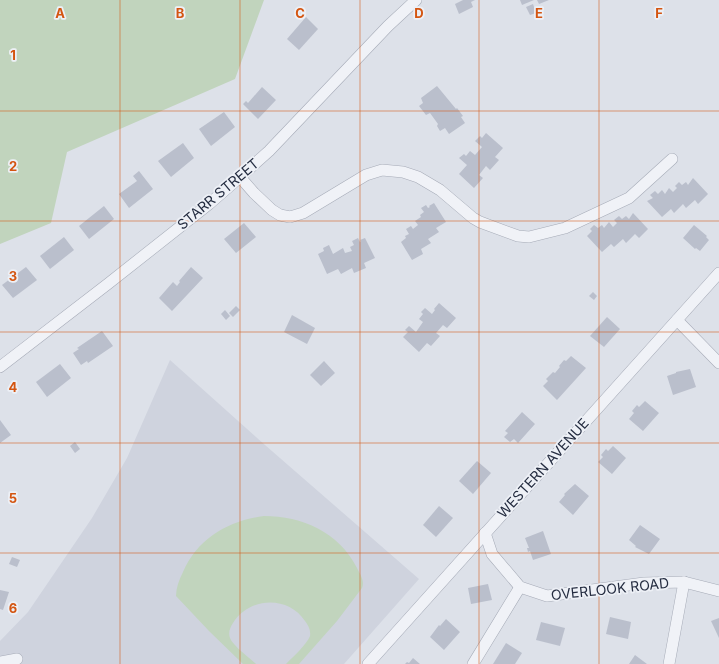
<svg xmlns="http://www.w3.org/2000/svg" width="719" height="664" viewBox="0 0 719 664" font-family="Inter,sans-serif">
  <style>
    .built { fill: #cfd3de }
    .green { fill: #c1d4bd }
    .building { fill: #babfcc }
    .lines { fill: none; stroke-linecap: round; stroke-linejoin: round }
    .minor-casing { stroke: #a6abb7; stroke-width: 12 }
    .minor { stroke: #f0f2f7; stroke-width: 11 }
    .grid { fill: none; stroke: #d45511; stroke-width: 1; stroke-opacity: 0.55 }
    .labels { text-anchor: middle; stroke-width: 3.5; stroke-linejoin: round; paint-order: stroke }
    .street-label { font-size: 14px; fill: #252d41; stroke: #edf0f6 }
    .grid-label { font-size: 13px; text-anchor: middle; font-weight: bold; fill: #d45511; stroke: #edf0f6; stroke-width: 3.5; stroke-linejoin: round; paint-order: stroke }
  </style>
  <rect width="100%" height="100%" fill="#dde1e9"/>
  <polygon class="built" points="170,360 265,445 419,579 344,664 0,664 0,641 28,612 92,518 127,458"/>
  <g class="green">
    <polygon points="0,0 264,0 235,79 67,152 51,223 0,244"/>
    <path d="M264,516C302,516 339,532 357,568C360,574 365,581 362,588L337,621L299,664H286C293,657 307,644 310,636C311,630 308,625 305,621C288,595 249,597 233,623C230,628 228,632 230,638C233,646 250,658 256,664H243L209,631L176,596C176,588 179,580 183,572C198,538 228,521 264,516Z"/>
  </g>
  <g class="building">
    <polygon points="463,0 475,0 471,2 473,7 459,14 455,4"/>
    <polygon points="520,0 534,0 522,5"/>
    <polygon points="537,0 549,0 539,4"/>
    <polygon points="533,4 536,13 530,15 526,7"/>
    <polygon points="306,17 318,29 299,50 287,39"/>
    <polygon points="437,86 456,109 457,108 463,116 461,117 465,123 449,134 445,128 440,131 437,126 438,124 430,113 426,115 419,106 423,103 421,98"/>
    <polygon points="262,87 276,100 258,119 243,104 246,101 248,103"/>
    <polygon points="224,112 235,127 211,146 199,129"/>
    <polygon points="486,133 503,148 495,157 499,160 490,170 486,166 479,175 483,178 474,188 459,174 467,165 459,158 464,154 466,156 470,151 475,155 482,147 475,141 480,136 482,138"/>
    <polygon points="183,143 194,158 171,177 158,161"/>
    <polygon points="139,171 153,189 129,208 119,194 137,181 133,176"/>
    <polygon points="693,178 708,194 698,204 695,200 686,208 683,204 674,213 671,209 662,217 647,201 653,198 650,195 655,191 658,194 662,190 665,194 669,188 673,192 677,188 675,186 679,182 682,185 686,182 688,185"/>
    <polygon points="434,203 446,222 436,228 439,232 428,239 431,243 421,249 423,254 412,260 401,242 406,238 405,236 409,234 406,229 411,226 413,229 418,225 415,221 421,217 420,215 424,212 421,208 426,205 428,208 430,207 429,206"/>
    <polygon points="104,206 114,219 89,239 79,226"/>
    <polygon points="633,213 648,229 639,238 635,234 626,243 623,239 614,247 611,244 602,252 587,236 592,231 590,229 594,225 598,228 602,225 604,228 609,222 613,227 617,223 614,220 619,216 622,219 626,216 629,219"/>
    <polygon points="244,223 256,237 236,253 224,239"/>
    <polygon points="694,225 707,236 706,237 709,240 700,251 696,248 695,249 683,238"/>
    <polygon points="64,237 74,250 50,269 40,256"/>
    <polygon points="358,238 360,242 361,241 360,240 365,238 375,258 364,263 366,268 354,273 352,268 341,274 338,269 327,274 318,254 324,251 323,248 329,245 333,254 343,248 345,253 352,251 350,247 354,245 352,241"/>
    <polygon points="26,267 37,280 13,298 2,285"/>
    <polygon points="191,267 203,278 172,311 159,298 173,282 177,286 180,282 179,281"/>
    <polygon points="593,292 597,296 594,300 589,296"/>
    <polygon points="439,303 456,318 447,328 443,325 436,333 440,336 431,346 427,343 419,352 403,337 408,332 405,330 409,326 416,332 423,322 419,319 423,314 421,312 425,308 432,314 435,310 434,309"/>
    <polygon points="236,306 240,310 233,317 229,313"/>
    <polygon points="225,310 230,316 226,320 221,314"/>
    <polygon points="292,315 315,328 307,344 284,332"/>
    <polygon points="607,317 620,329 604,347 590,336"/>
    <polygon points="102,331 113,346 88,363 87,361 81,365 73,353 79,349 77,348"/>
    <polygon points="571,356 586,368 557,400 543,386 548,381 546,379 553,372 555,373 560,367 559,366 564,360 566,361"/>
    <polygon points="324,361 335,373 321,386 310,375"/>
    <polygon points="60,364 71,378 47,397 36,382"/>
    <polygon points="690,369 696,387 673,395 667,376 676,373 676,372"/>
    <polygon points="645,401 659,413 643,431 629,419 634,413 632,411 637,405 639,407"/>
    <polygon points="522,412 535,424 518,443 514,439 510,442 504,437 508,433 505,431"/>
    <polygon points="0,420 11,435 0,443"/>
    <polygon points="75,442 80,449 75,453 70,446"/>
    <polygon points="613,446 626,458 612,474 598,462 603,457 601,455 606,449 608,451"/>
    <polygon points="477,461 491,473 473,494 459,481"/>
    <polygon points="575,484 589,496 573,515 559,502 565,495 564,494"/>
    <polygon points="439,506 453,518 436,537 423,525"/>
    <polygon points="640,525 660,539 649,554 635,547 636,546 629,540"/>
    <polygon points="543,531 551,554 533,560 530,551 528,552 527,548 529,548 525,538"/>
    <polygon points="12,557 20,560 17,567 9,564"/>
    <polygon points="488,584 492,600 471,604 468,588"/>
    <polygon points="0,590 9,592 3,610 0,609"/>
    <polygon points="610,617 631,622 628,639 606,634"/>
    <polygon points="719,618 719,638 711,621"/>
    <polygon points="446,619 460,632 444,650 430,637 439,625 440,626"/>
    <polygon points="541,622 565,628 560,646 536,640"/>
    <polygon points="506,643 522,653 515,664 493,664"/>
    <polygon points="635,655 647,664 629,664"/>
    <polygon points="413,658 420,664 405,664 407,662 409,663"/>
  </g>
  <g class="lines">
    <defs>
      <g id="minor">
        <polyline points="240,177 254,193 272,210 280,215 290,217 303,213 366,175 382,170 403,172 418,177 440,190 473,218 480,222 518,236 529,237 565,228 629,198 672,159"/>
        <polyline points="677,320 719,363"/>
        <polyline points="0,367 109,283 209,204 240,177 269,151 388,26 416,0"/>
        <polyline points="485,533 492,554 520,587 547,596 644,583 684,582 719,591"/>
        <polyline points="0,662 17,659"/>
        <polyline points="368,664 719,273"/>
        <polyline points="473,664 520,587"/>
        <polyline points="669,664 684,582"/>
      </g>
    </defs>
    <use href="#minor" class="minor-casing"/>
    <use href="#minor" class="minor"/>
  </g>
  <path class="grid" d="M120,0V664M240,0V664M360,0V664M479,0V664M599,0V664M0,111H719M0,221H719M0,332H719M0,443H719M0,553H719"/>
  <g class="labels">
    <g class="street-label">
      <text transform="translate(218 194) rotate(-40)" y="5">STARR STREET</text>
      <text transform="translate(543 468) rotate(-48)" y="5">WESTERN AVENUE</text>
      <text transform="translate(610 589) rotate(-6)" y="5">OVERLOOK ROAD</text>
    </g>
  </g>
  <g class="grid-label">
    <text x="60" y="18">A</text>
    <text x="180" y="18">B</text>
    <text x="300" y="18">C</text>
    <text x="419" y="18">D</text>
    <text x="539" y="18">E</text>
    <text x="659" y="18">F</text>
    <text x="13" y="60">1</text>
    <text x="13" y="171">2</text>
    <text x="13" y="281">3</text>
    <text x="13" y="392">4</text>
    <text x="13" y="503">5</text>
    <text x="13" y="613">6</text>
  </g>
</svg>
